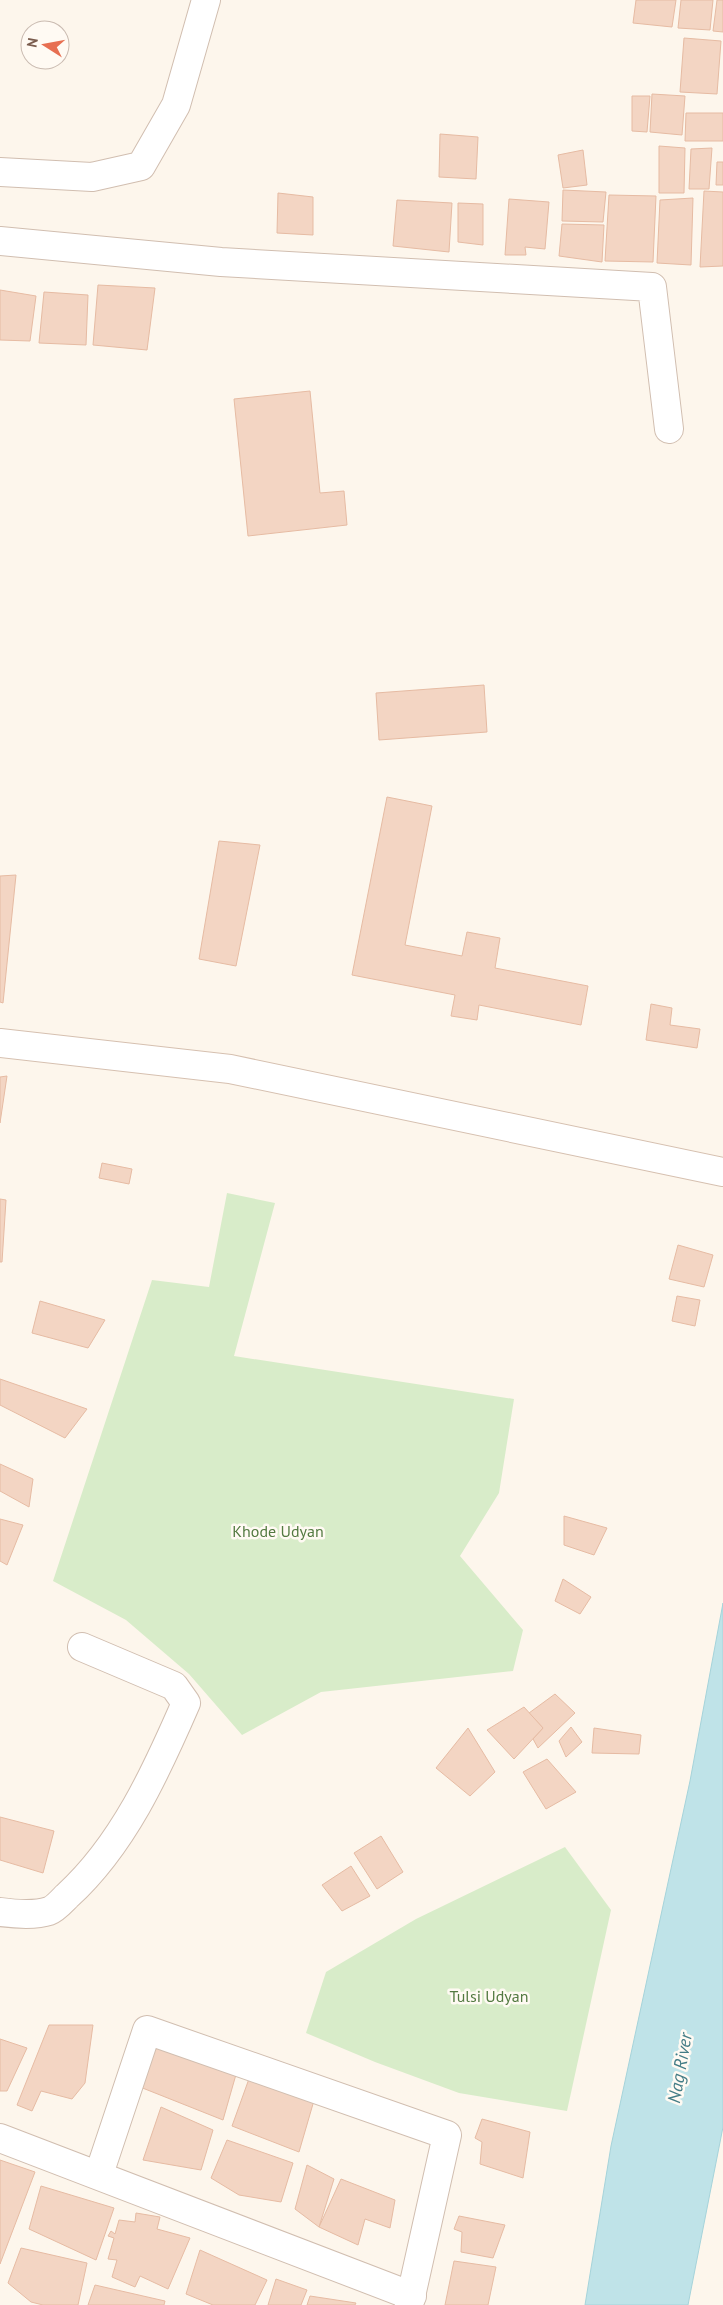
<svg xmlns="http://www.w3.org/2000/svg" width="723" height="2305" viewBox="0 0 723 2305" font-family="'PT Sans',sans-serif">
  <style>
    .green { fill: #d8ecc9 }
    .water { fill: #bfe3e8; stroke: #a5d3da }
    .building { fill: #f3d5c3; stroke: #e6bba3 }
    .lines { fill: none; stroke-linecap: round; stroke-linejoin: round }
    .minor-casing { stroke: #d1beb0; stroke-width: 30 }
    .secondary-casing { stroke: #d6c0b0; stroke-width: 30 }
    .minor { stroke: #fff; stroke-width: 28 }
    .secondary { stroke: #fff; stroke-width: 28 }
    .labels { text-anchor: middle; stroke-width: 5; stroke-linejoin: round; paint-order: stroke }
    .park-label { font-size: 16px; fill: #537a41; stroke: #fffaf3 }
    .water-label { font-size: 18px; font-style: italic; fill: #437c86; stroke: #fffaf3 }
  </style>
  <rect width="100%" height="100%" fill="#fdf6ec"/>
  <g class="green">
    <polygon points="227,1193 275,1203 234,1356 514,1399 499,1493 460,1556 523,1630 513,1671 321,1692 242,1735 189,1674 126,1620 53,1581 152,1280 209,1287"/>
    <polygon points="565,1847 611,1910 567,2111 459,2093 375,2062 306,2033 326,1972 416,1919"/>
  </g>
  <polygon class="water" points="723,1603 723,2127 688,2305 585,2305 611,2146 690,1781"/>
  <g class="building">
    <polygon points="636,0 676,0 672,27 633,23"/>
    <polygon points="681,0 713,0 710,30 678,28"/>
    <polygon points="717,0 723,0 723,32 713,31"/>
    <polygon points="684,38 721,41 717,94 680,92"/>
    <polygon points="652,94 685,96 682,135 650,132"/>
    <polygon points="632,96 650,96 647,132 632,131"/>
    <polygon points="686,113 723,113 723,141 685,141"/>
    <polygon points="440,134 478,137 476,179 439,177"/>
    <polygon points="659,146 685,148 684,193 659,193"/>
    <polygon points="712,148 709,189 689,189 691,149"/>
    <polygon points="583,150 587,185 563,188 558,155"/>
    <polygon points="717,162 723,162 723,185 716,185"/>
    <polygon points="563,190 606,192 603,222 562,221"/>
    <polygon points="704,191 723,192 723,266 700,267"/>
    <polygon points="278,193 313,197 313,235 277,233"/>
    <polygon points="609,195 656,196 653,262 605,261"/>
    <polygon points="693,198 691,265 657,263 660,200"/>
    <polygon points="509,199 549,202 545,249 525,247 526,255 505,255"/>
    <polygon points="397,200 452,203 449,252 393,246"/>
    <polygon points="458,203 483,204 483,245 458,242"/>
    <polygon points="562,224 604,225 602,262 559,256"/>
    <polygon points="98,285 155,288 147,350 93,345"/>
    <polygon points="0,290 36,296 30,341 0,340"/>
    <polygon points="44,292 88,295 86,345 39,343"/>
    <polygon points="310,391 320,493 344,491 347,525 248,536 234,399"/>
    <polygon points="484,685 487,732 379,740 376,693"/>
    <polygon points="387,797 432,806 405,945 462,956 467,932 500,938 495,968 588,986 581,1025 479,1005 477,1020 451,1016 455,995 352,975"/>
    <polygon points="219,841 260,845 236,966 199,959"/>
    <polygon points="16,875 3,1003 0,1002 0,876"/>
    <polygon points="651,1004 672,1008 670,1025 700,1029 697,1048 646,1040"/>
    <polygon points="7,1076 0,1123 0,1077"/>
    <polygon points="102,1163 132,1169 129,1184 99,1178"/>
    <polygon points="0,1199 6,1200 2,1262 0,1262"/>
    <polygon points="678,1245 713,1255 704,1287 669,1279"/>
    <polygon points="677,1296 700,1300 695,1326 672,1321"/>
    <polygon points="40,1301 105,1320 88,1348 32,1333"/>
    <polygon points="0,1379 87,1409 65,1438 0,1405"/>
    <polygon points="0,1464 33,1479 29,1507 0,1491"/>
    <polygon points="564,1516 607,1528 594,1555 564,1545"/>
    <polygon points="0,1519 23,1525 7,1565 0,1561"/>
    <polygon points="563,1579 591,1597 580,1614 555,1601"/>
    <polygon points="555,1694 575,1713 538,1748 533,1739 543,1728 529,1713"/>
    <polygon points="524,1707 543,1728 514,1759 487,1730"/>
    <polygon points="571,1727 582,1742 566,1757 559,1741"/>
    <polygon points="468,1728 495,1772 470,1796 436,1768"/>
    <polygon points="594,1728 641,1735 639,1754 592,1753"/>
    <polygon points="547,1759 576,1792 546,1809 523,1772"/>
    <polygon points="0,1817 54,1831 43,1873 0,1860"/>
    <polygon points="381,1836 403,1872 377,1889 354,1853"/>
    <polygon points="351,1866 370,1896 342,1911 322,1885"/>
    <polygon points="49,2025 93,2025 85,2083 72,2099 41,2091 32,2111 17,2105"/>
    <polygon points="0,2039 27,2048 7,2091 0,2091"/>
    <polygon points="156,2044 237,2071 223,2120 140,2087"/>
    <polygon points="250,2076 315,2097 299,2152 232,2126"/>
    <polygon points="161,2107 213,2130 201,2170 143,2160"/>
    <polygon points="482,2119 530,2132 523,2178 480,2164 482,2142 475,2138"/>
    <polygon points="227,2140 293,2163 281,2202 239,2195 211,2178"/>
    <polygon points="0,2160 35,2172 0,2264"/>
    <polygon points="307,2165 334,2179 319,2227 295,2209"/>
    <polygon points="341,2179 395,2200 390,2228 365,2219 358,2245 319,2227"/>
    <polygon points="41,2186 114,2208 96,2260 29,2229"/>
    <polygon points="136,2213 160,2217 157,2229 190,2238 168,2289 140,2276 135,2287 112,2277 117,2260 108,2259 114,2238 108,2236 111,2231 115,2234 119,2220 135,2222"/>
    <polygon points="459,2216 505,2225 493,2258 461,2252 462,2232 454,2229"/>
    <polygon points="21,2248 87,2263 78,2305 43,2305 31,2302 8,2283"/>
    <polygon points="200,2250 267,2280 255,2305 213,2305 186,2294"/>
    <polygon points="454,2261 496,2267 488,2305 445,2305"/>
    <polygon points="276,2279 307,2290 301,2305 268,2305"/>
    <polygon points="95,2285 165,2301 164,2305 88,2305"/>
    <polygon points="310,2296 356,2303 355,2305 307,2305"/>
  </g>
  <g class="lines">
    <defs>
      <g id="minor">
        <polyline points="0,172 92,177 141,166 176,105 206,0"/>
        <polyline points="0,241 221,262 652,287 669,429"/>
        <path d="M0,1912C15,1914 34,1916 49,1911C55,1909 62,1901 67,1896C123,1845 156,1772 186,1703L174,1686L82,1647"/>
        <polyline points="0,2138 412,2296"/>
        <polyline points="99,2174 147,2030 447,2135 409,2305"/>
      </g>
      <polyline id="secondary" points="0,1043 230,1069 723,1172"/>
    </defs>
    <use href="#minor" class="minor-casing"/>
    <use href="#secondary" class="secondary-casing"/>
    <use href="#minor" class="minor"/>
    <use href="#secondary" class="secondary"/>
  </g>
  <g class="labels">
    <g class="park-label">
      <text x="278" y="1537">Khode Udyan</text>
      <text x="489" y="2002">Tulsi Udyan</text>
    </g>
    <g class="water-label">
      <text transform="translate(680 2068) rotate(-80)" y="6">Nag River</text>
    </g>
  </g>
  <g transform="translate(45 45) rotate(281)"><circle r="24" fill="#fffaf3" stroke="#cabbb1"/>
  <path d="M0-4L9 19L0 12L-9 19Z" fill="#e76f51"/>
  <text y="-8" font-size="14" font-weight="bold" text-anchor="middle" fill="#7a5c4d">N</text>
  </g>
</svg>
